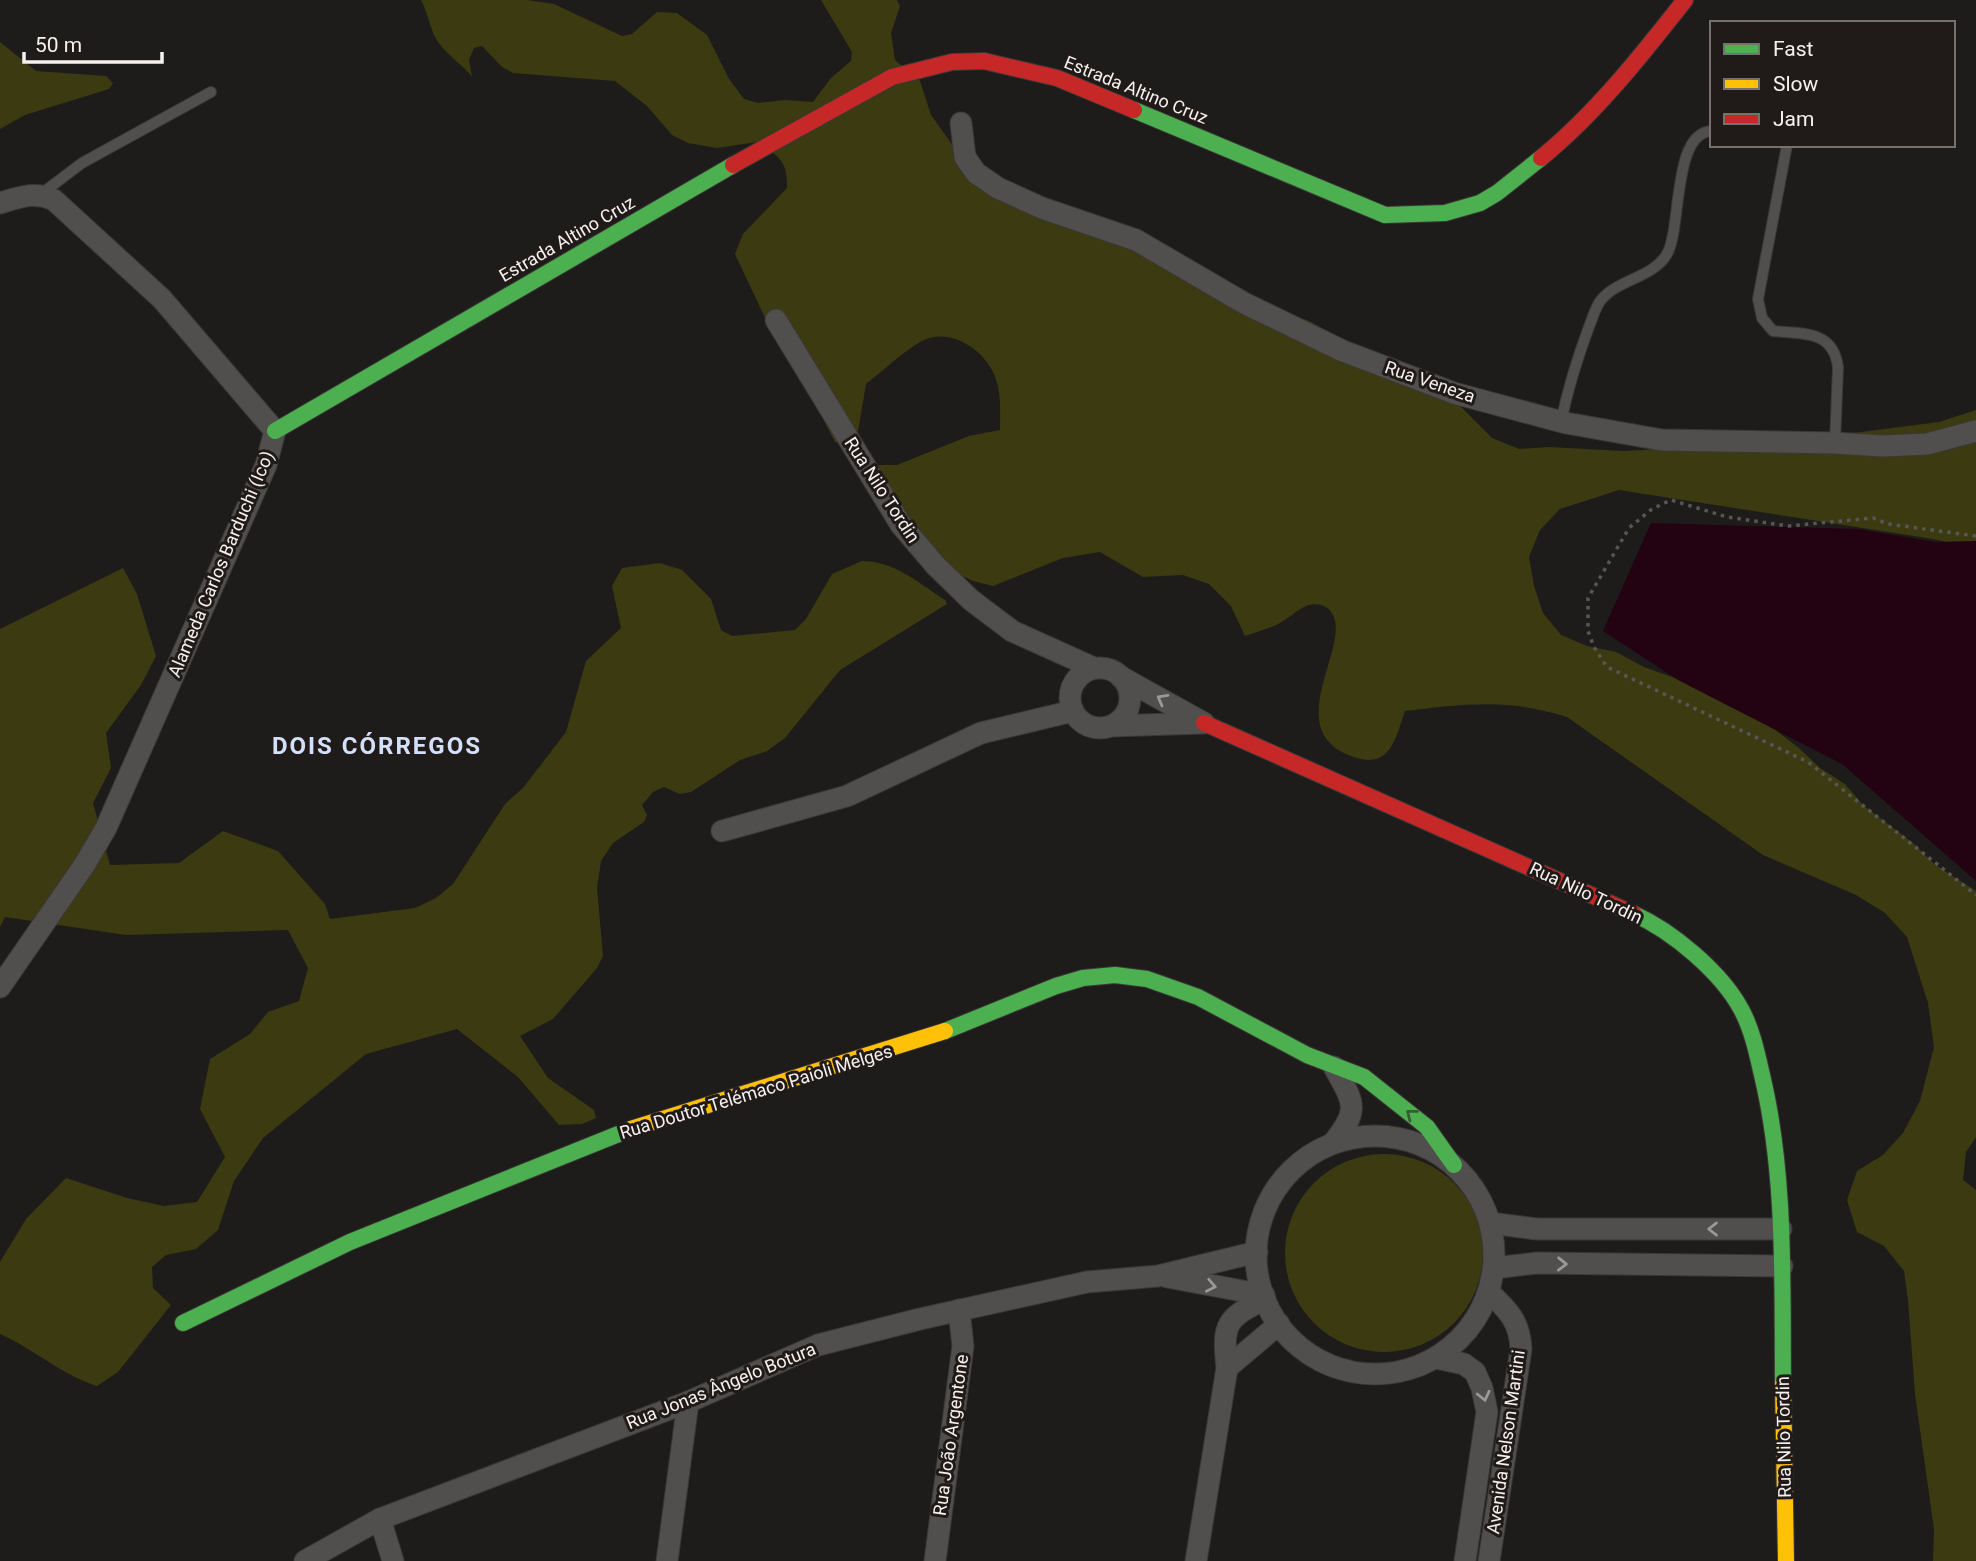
<svg xmlns="http://www.w3.org/2000/svg" width="1976" height="1561" viewBox="0 0 1976 1561" font-family="Roboto,sans-serif">
  <style>
    .green { fill: #3c3a11 }
    .water { fill: #230312 }
    .lines { fill: none; stroke-linecap: round; stroke-linejoin: round }
    .lane-casing { stroke: #3b3837; stroke-width: 12 }
    .street-casing { stroke: #3b3837; stroke-width: 23 }
    .fast-casing { stroke: #3b3837; stroke-width: 18 }
    .slow-casing { stroke: #3b3837; stroke-width: 18 }
    .jam-casing { stroke: #3b3837; stroke-width: 18 }
    .path { stroke: #585655; stroke-width: 3.5; stroke-dasharray: 3.5 5; stroke-linecap: butt }
    .lane { stroke: #514f4d; stroke-width: 10 }
    .street { stroke: #514f4d; stroke-width: 21 }
    .fast { stroke: #4caf50; stroke-width: 16 }
    .slow { stroke: #ffc107; stroke-width: 16 }
    .jam { stroke: #c62828; stroke-width: 16 }
    .oneway { stroke: #9b9896 }
    .oneway2 { stroke: #345e31 }
    .labels { text-anchor: middle; stroke-width: 6; stroke-linejoin: round; paint-order: stroke }
    .street-label { font-size: 18px; fill: #f5f1ef; stroke: #201b18 }
    .district-label { font-size: 24px; font-weight: bold; letter-spacing: 2px; fill: #d3e0fc; stroke: #201b18 }
  </style>
  <rect width="100%" height="100%" fill="#1e1c1a"/>
  <g class="green">
    <path d="M421,0H527L554,4L622,36L632,34L657,12L677,13L707,35L729,79L744,99L758,103L785,100L813,102L831,78L851,61L852,52L821,0H897L900,6L891,33L895,60L920,81L931,115L951,143L985,175L1244,301L1307,320L1448,394L1492,438L1519,449L1549,447L1623,451L1800,442L1814,438L1939,422L1976,410V549L1933,539L1619,490L1560,509L1540,530L1529,557L1534,586L1543,613L1561,635L1587,646L1616,652L1644,667L1717,693L1774,729L1799,748L1820,768L1845,784L1863,805L1913,843L1934,864L1976,891V1137L1966,1152L1963,1180L1976,1190V1561H1933L1934,1529L1915,1394L1908,1300L1904,1271L1884,1246L1857,1232L1847,1200L1857,1171L1883,1155L1903,1133L1920,1101L1934,1047L1928,1003L1907,937L1885,913L1856,895L1763,855L1567,717C1508,698 1465,704 1405,711C1395,740 1390,771 1351,756C1274,727 1364,633 1326,607C1322,604 1312,603 1306,606C1297,610 1289,618 1280,623C1269,629 1256,632 1245,636L1231,606L1209,584L1183,575L1143,577L1100,552L1063,558L993,586L973,581L942,566L911,545L874,465H897L969,436L1000,430C1000,411 1002,390 993,372C981,347 948,327 922,341C902,352 884,370 866,384L858,431L847,442H835L821,415L812,372L773,335L735,254L743,234L787,188C788,161 779,156 757,142L717,148L688,143L672,135L647,106L615,81L513,73L502,67L482,46L474,48L469,60L472,77C462,64 448,56 439,43C431,34 428,12 421,0Z"/>
    <polygon points="0,42 36,71 106,76 113,83 109,89 25,115 0,129"/>
    <path d="M862,561C894,561 919,583 945,600L947,604L840,670L785,738L767,751L740,760L691,792L680,794L664,787L653,792L642,805L647,815L644,822L613,843L601,861L597,888L603,956L597,968L553,1019L520,1036L548,1078L594,1110L596,1118L582,1124L559,1125L518,1077L457,1029L366,1054L263,1138L234,1181L218,1230L196,1249L166,1255L152,1267L153,1288L171,1305L118,1372L97,1386C62,1375 34,1349 0,1334V1262L26,1219L66,1178L127,1198L164,1206L197,1202L225,1157L200,1109L210,1059L250,1034L268,1012L299,1001L308,968L288,930L126,935L5,917L0,927V629L123,568L137,594L156,656L141,685L106,733L111,768L93,803L110,865L179,863L223,831L278,851L325,904L330,919L415,908L436,898L453,884L505,804L523,788L566,732L586,661L621,628L612,586L622,568L660,563L682,570L711,599L721,630L732,636L795,630L806,619L832,574Z"/>
    <circle cx="1384" cy="1253" r="99"/>
  </g>
  <polygon class="water" points="1651,523 1858,529 1935,542 1976,541 1976,881 1842,764 1678,680 1603,631"/>
  <g class="lines">
    <defs>
      <g id="lane">
        <path d="M1787,145L1758,299L1762,318L1773,331C1803,334 1833,330 1838,367L1835,443"/>
        <polyline points="41,194 82,163 211,92"/>
        <path d="M1561,422C1568,388 1578,356 1590,324C1593,317 1596,306 1601,300C1618,279 1653,278 1667,254C1682,228 1672,132 1712,131"/>
      </g>
      <g id="street">
        <polyline points="961,123 965,157 976,173 998,188 1042,208 1136,240 1244,303 1343,351 1454,393 1566,423 1662,440 1835,443 1882,446 1927,444 1976,431"/>
        <path d="M0,203C20,197 35,191 54,200L162,299L275,431L266,465L106,828L85,864L0,987"/>
        <polyline points="776,320 901,525 936,566 971,600 1012,631 1094,668"/>
        <circle cx="1100" cy="698" r="30"/>
        <polyline points="1111,726 1204,723 1121,677"/>
        <polyline points="722,831 847,796 981,733 1073,711"/>
        <path d="M1334,1067C1353,1102 1361,1108 1334,1142"/>
        <circle cx="1375" cy="1255" r="119"/>
        <polyline points="1490,1223 1537,1229 1781,1229"/>
        <polyline points="1494,1268 1537,1263 1782,1266"/>
        <polyline points="1167,1277 1264,1295"/>
        <polyline points="1436,1358 1464,1364 1475,1372 1482,1388 1487,1412 1465,1561"/>
        <polyline points="1227,1368 1279,1324"/>
        <polyline points="380,1519 393,1561"/>
        <polyline points="305,1561 380,1519 688,1402 818,1345 920,1319 1087,1282 1158,1276 1257,1252"/>
        <polyline points="667,1561 688,1402"/>
        <polyline points="935,1561 963,1346 959,1310"/>
        <path d="M1196,1561L1227,1368C1222,1324 1226,1318 1265,1299"/>
        <path d="M1489,1561L1521,1349C1520,1322 1508,1310 1489,1292"/>
      </g>
      <g id="fast">
        <polyline points="1134,110 1385,215 1445,213 1480,203 1497,193 1541,158"/>
        <polyline points="275,431 733,165"/>
        <path d="M1634,914C1672,931 1721,972 1741,1009C1752,1029 1757,1053 1762,1075C1786,1175 1782,1282 1783,1384"/>
        <polyline points="945,1031 1056,986 1083,978 1115,975 1147,979 1198,997 1307,1055 1364,1077 1427,1127 1454,1165"/>
        <polyline points="183,1323 350,1242 631,1129"/>
      </g>
      <g id="slow">
        <polyline points="631,1129 945,1031"/>
        <polyline points="1783,1384 1786,1561"/>
      </g>
      <g id="jam">
        <path d="M1541,158C1596,113 1641,56 1685,0"/>
        <polyline points="733,165 892,77 952,62 984,61 1057,78 1134,110"/>
        <polyline points="1204,723 1634,914"/>
      </g>
    </defs>
    <use href="#lane" class="lane-casing"/>
    <use href="#street" class="street-casing"/>
    <use href="#fast" class="fast-casing"/>
    <use href="#slow" class="slow-casing"/>
    <use href="#jam" class="jam-casing"/>
    <polyline class="path" points="1976,536 1888,524 1873,518 1788,526 1727,517 1671,500 1652,509 1629,528 1588,598 1588,631 1594,647 1607,667 1808,762 1976,895"/>
    <use href="#lane" class="lane"/>
    <use href="#street" class="street"/>
    <use href="#fast" class="fast"/>
    <use href="#slow" class="slow"/>
    <use href="#jam" class="jam"/>
  </g>
  <defs><path id="oneway-chevron" d="M-2-3.5L2.5 0L-2 3.5" fill="none" stroke-width="1.6" stroke-linecap="round" stroke-linejoin="round" transform="scale(1.75)"/></defs>
  <g class="oneway">
    <use href="#oneway-chevron" transform="translate(1162 699) rotate(-151)"/>
    <use href="#oneway-chevron" transform="translate(1713 1229) rotate(180)"/>
    <use href="#oneway-chevron" transform="translate(1562 1264) rotate(1)"/>
    <use href="#oneway-chevron" transform="translate(1211 1286) rotate(11)"/>
    <use href="#oneway-chevron" transform="translate(1484 1396) rotate(77)"/>
  </g>
  <use class="oneway2" href="#oneway-chevron" transform="translate(1411 1114) rotate(-142)"/>
  <g class="labels">
    <g class="street-label">
      <text transform="translate(1136 90) rotate(22)" y="6">Estrada Altino Cruz</text>
      <text transform="translate(567 239) rotate(-30)" y="6">Estrada Altino Cruz</text>
      <text transform="translate(1430 382) rotate(19)" y="6">Rua Veneza</text>
      <text transform="translate(882 490) rotate(57)" y="6">Rua Nilo Tordin</text>
      <text transform="translate(221 564) rotate(-67)" y="6">Alameda Carlos Barduchi (Ico)</text>
      <text transform="translate(1586 893) rotate(25)" y="6">Rua Nilo Tordin</text>
      <text transform="translate(756 1092) rotate(-17)" y="6">Rua Doutor Telémaco Paioli Melges</text>
      <text transform="translate(721 1386) rotate(-22)" y="6">Rua Jonas Ângelo Botura</text>
      <text transform="translate(951 1435) rotate(-82)" y="6">Rua João Argentone</text>
      <text transform="translate(1784 1437) rotate(-91)" y="6">Rua Nilo Tordin</text>
      <text transform="translate(1506 1442) rotate(-82)" y="6">Avenida Nelson Martini</text>
    </g>
    <g class="district-label">
      <text x="377" y="754">DOIS CÓRREGOS</text>
    </g>
  </g>
  <rect x="1710" y="21" width="245" height="126" fill="#201b18" stroke="#75716e" stroke-width="2"/>
  <rect x="1724" y="44" width="35" height="10" fill="#4caf50" stroke="#75716e" stroke-width="2"/>
  <text x="1773" y="56" font-size="21" fill="#f5f1ef">Fast</text>
  <rect x="1724" y="79" width="35" height="10" fill="#ffc107" stroke="#75716e" stroke-width="2"/>
  <text x="1773" y="91" font-size="21" fill="#f5f1ef">Slow</text>
  <rect x="1724" y="114" width="35" height="10" fill="#c62828" stroke="#75716e" stroke-width="2"/>
  <text x="1773" y="126" font-size="21" fill="#f5f1ef">Jam</text>
  <path d="M24 52v10h138v-10" fill="none" stroke="#f5f1ef" stroke-width="3.5"/>
  <text x="35" y="52" font-size="21" fill="#f5f1ef" stroke="#201b18" stroke-width="5" paint-order="stroke">50 m</text>
</svg>
